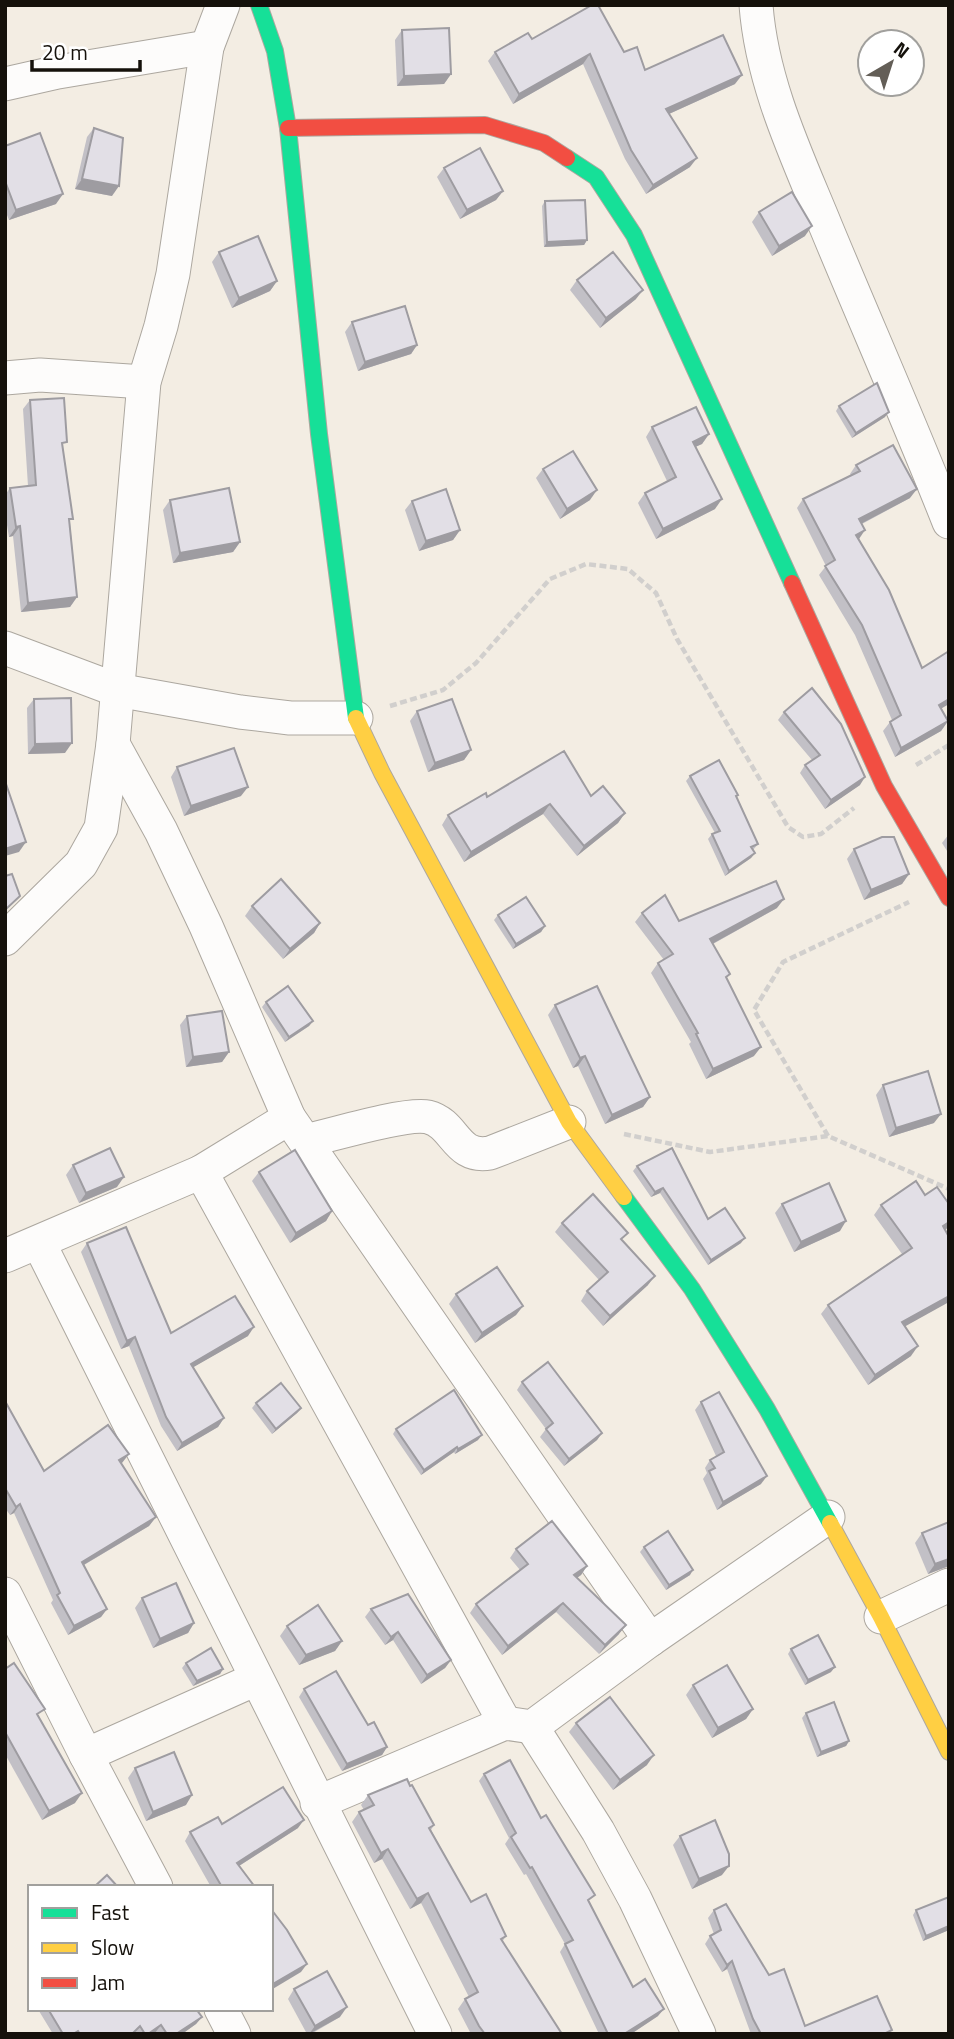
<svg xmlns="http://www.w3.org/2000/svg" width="954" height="2039" viewBox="0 0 954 2039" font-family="'Titillium Web',sans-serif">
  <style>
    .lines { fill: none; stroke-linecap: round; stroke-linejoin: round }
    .street-casing { stroke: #aca79f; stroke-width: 35 }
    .fast-casing { stroke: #aca79f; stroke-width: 18 }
    .slow-casing { stroke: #aca79f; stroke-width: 18 }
    .jam-casing { stroke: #aca79f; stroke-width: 18 }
    .path { stroke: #d1cfcd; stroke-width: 4.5; stroke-dasharray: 7 3.5; stroke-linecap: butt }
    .street { stroke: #fdfcfb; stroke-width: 33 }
    .fast { stroke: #16e098; stroke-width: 16 }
    .slow { stroke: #ffcf43; stroke-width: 16 }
    .jam { stroke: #f24e42; stroke-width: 16 }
    .wall { fill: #c2c0c6 }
    .shaded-wall { fill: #9e9ca1 }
    .building { fill: #e2dfe6; stroke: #9e9ca1; stroke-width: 2 }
  </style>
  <rect width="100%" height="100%" fill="#f3ede3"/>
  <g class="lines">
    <defs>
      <g id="street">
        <path d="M756,5C762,84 797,156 826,227C867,326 910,423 949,522"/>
        <polyline points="5,84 58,72 207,47"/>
        <polyline points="5,378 40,375 144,382"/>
        <polyline points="5,648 117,690 240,712 290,718 356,718"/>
        <polyline points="113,744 161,831 206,926 289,1118 650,1640"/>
        <polyline points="5,939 81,864 101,828 113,744 144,382 161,326 173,274 207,47 223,5"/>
        <path d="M306,1141C331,1135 407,1112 428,1117C456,1124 455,1159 490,1153L569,1122"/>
        <polyline points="201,1172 289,1118"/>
        <polyline points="39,1243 435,2034"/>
        <polyline points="5,1256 201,1172 505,1723"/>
        <polyline points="5,1594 86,1755 156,1887"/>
        <polyline points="881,1617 949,1585"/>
        <polyline points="532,1727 598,1831 635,1899 699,2034"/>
        <polyline points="86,1755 256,1679"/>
        <polyline points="317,1803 505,1723 532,1727 650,1640 828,1517"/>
        <polyline points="221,2009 234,2034"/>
      </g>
      <g id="fast">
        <polyline points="259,5 275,51 288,128 319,434 356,718"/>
        <polyline points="567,158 596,177 634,235 792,583"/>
        <polyline points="624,1197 692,1289 767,1409 830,1523"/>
      </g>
      <g id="slow">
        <polyline points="356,718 382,773 569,1122 624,1197"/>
        <polyline points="830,1523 881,1617 949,1752"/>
      </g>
      <g id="jam">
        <polyline points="288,128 485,125 544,143 567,158"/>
        <polyline points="792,583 884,786 949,898"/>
      </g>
    </defs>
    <use href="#street" class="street-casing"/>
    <use href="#fast" class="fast-casing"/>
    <use href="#slow" class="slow-casing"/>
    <use href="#jam" class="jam-casing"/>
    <g class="path">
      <polyline points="390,706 443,690 476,663 550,579 586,564 628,569 656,593 677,639 788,827 803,837 821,834 854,808"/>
      <polyline points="916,765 949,745"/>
      <polyline points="624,1134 710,1152 828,1136 949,1189"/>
      <polyline points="828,1136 754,1010 783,962 909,902"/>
    </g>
    <use href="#street" class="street"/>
    <use href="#fast" class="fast"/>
    <use href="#slow" class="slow"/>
    <use href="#jam" class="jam"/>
  </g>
  <g class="wall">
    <polygon points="402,30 451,74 444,84 397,86 395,40"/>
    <polygon points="532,39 624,52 645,70 735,84 669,114 690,167 646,194 625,159 583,64 513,104 488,61 495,52"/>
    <polygon points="94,128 112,196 75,189 87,137"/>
    <polygon points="5,146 56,204 9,220 5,210"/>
    <polygon points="444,168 503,191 496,200 460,219 437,177"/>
    <polygon points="545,201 587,240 584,245 544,247 542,206"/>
    <polygon points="759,212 805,236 772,256 752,222"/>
    <polygon points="219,252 277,281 270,291 232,308 212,262"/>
    <polygon points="577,280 636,299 600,328 570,290"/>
    <polygon points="352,322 417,345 411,354 358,371 345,332"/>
    <polygon points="30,400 63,448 77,597 70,607 21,612 13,536 9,537 5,513 5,495 10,488 28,486 23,409"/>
    <polygon points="839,406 885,417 852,438 836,411"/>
    <polygon points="652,427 709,434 702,444 695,447 715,509 656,539 638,503 645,493 667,481 646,437"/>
    <polygon points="856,465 910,498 862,524 858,540 948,721 941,731 895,757 883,731 890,722 892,720 855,635 819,575 826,566 797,508 803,499 851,475 850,474"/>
    <polygon points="543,469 590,500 560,519 536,478"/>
    <polygon points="170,500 240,542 233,552 173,563 163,510"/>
    <polygon points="412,501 460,530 453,540 419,551 405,510"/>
    <polygon points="34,699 65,753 28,754 27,708"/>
    <polygon points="417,711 471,750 464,760 428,772 410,721"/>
    <polygon points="784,712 860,785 825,809 800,773 805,765 812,760 778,720"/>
    <polygon points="177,767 241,796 184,816 171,777"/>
    <polygon points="690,776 736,797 758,844 753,850 755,853 751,858 725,876 708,839 712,834 715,833 686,781"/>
    <polygon points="591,796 625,813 618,823 577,856 543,814 464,862 442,825 448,815 487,797"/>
    <polygon points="949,834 949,854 942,843"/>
    <polygon points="854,849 909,874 902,884 864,900 847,859"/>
    <polygon points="252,906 320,923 314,933 283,959 245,916"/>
    <polygon points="777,908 713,944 727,979 754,1056 706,1079 689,1044 691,1042 651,973 658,963 664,960 635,922 642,913 679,921"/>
    <polygon points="498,915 545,926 541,932 513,949 494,920"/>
    <polygon points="266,1002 313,1021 309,1026 285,1042 262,1007"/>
    <polygon points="555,1005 650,1097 643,1107 605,1124 578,1066 573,1068 548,1015"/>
    <polygon points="187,1016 229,1052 222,1062 186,1067 180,1025"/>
    <polygon points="883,1085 934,1123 889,1137 876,1095"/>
    <polygon points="73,1165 117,1187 79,1203 66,1175"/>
    <polygon points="637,1166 708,1219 741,1243 708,1265 660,1193 651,1197 633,1171"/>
    <polygon points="259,1172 332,1211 326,1221 290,1243 252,1181"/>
    <polygon points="782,1204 840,1231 794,1252 775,1213"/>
    <polygon points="881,1205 945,1230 905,1326 911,1356 868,1385 821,1314 828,1305 902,1254 874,1215"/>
    <polygon points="562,1223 648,1285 603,1326 581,1301 587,1291 599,1280 555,1232"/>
    <polygon points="87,1243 171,1333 248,1336 193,1367 224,1418 218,1427 177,1451 161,1426 129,1346 121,1349 81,1252"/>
    <polygon points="456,1294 523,1306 516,1315 475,1343 449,1304"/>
    <polygon points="522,1382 602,1433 597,1440 564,1466 540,1437 546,1429 517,1390"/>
    <polygon points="5,1401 44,1471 129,1454 121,1463 156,1517 149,1526 84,1565 107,1609 101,1617 68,1635 51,1603 53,1600 14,1513 10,1515 5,1508"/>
    <polygon points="701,1402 761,1484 717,1510 703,1479 707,1473 705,1468 710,1460 716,1456 695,1410"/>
    <polygon points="256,1403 301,1408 297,1413 272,1434 252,1408"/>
    <polygon points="396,1429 478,1440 455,1454 454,1452 421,1475 393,1434"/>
    <polygon points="949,1522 949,1566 928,1574 915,1543 922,1533"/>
    <polygon points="644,1547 690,1575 666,1590 640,1552"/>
    <polygon points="516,1549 587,1566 581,1575 577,1578 619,1634 599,1654 556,1612 502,1655 470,1613 476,1604 520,1570 510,1558"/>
    <polygon points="142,1598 194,1623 188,1633 153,1648 135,1608"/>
    <polygon points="371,1609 451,1660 445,1668 421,1684 393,1640 385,1645 365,1617"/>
    <polygon points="287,1626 342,1641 335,1651 299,1665 280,1636"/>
    <polygon points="791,1649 831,1672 805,1685 788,1654"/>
    <polygon points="186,1663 223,1669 220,1674 193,1686 182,1668"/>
    <polygon points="5,1669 39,1717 75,1803 42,1820 5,1754"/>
    <polygon points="693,1685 753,1709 746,1719 712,1738 686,1695"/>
    <polygon points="304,1689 387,1747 382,1755 342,1771 299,1697"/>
    <polygon points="806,1713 849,1741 846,1746 817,1757 802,1718"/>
    <polygon points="576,1723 647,1765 613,1790 569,1732"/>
    <polygon points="135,1768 186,1805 146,1821 128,1778"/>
    <polygon points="484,1774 541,1818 590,1903 633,1987 658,2016 631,2034 599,2034 560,1952 565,1944 526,1874 524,1875 505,1844 509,1838 479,1781"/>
    <polygon points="368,1795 434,1825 431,1830 471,1902 506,1936 502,1942 562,2034 471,2034 458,2009 465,1999 469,1997 421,1903 410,1909 382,1859 374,1863 352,1822 359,1812 364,1810 361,1805"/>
    <polygon points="222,1824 298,1828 239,1866 255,1887 211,1887 185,1841 190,1832"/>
    <polygon points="680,1836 722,1875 692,1889 673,1845"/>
    <polygon points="714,1910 769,1975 805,2026 890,2034 751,2034 727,1969 722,1972 705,1944 710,1936 714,1934 708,1918"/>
    <polygon points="916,1910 949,1930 923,1941 913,1915"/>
    <polygon points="294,1989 340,2017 311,2034 307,2034 288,1999"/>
    <polygon points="40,2009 196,2009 202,2017 196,2024 182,2034 155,2033 154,2034 53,2034 39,2011"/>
  </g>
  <g class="shaded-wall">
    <polygon points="590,54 583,64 513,104 519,94"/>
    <polygon points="451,74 444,84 397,86 404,76"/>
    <polygon points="742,75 735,84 660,118 666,109"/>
    <polygon points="697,158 690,167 646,194 653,185"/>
    <polygon points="82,179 119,186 112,196 75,189"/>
    <polygon points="503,191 496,200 460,219 467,210"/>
    <polygon points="63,194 56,204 9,220 16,210"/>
    <polygon points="812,226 805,236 772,256 779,246"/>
    <polygon points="587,240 584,245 544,247 547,242"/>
    <polygon points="277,281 270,291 232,308 239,298"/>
    <polygon points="643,290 636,299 600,328 606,318"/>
    <polygon points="417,345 411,354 358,371 365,362"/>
    <polygon points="889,412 885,417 852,438 856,433"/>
    <polygon points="709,434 702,444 686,451 693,442"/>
    <polygon points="917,489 910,498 853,528 859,519"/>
    <polygon points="597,490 590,500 560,519 567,509"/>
    <polygon points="722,499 715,509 656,539 663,529"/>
    <polygon points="20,526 13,536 9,537 16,527"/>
    <polygon points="460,530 453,540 419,551 426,541"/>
    <polygon points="865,530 859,539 856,535"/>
    <polygon points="240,542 233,552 173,563 180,553"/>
    <polygon points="77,597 70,607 21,612 28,603"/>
    <polygon points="949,699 949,704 932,714 939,705"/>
    <polygon points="948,721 941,731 895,757 901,748"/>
    <polygon points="72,743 65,753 28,754 35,744"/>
    <polygon points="471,750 464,760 428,772 435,763"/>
    <polygon points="865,777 860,785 825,809 831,800"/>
    <polygon points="248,787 241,796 184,816 191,806"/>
    <polygon points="550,804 543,814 464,862 471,852"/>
    <polygon points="625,813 618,823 577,856 584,846"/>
    <polygon points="26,842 19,852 5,856 5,849"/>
    <polygon points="755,853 751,858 725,876 729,871"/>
    <polygon points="909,874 902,884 864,900 871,890"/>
    <polygon points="784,899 777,908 703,949 710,939"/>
    <polygon points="320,923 314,933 283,959 290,949"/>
    <polygon points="545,926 541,932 513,949 516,944"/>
    <polygon points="313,1021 309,1026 285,1042 289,1037"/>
    <polygon points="761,1047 754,1056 706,1079 713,1069"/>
    <polygon points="229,1052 222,1062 186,1067 193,1057"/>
    <polygon points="585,1056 578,1066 573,1068 580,1058"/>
    <polygon points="650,1097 643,1107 605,1124 612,1115"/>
    <polygon points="941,1114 934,1123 889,1137 896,1128"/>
    <polygon points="124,1177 117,1187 79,1203 86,1193"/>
    <polygon points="663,1188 660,1193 651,1197 655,1192"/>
    <polygon points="332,1211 326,1221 290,1243 296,1233"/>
    <polygon points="846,1221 840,1231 794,1252 801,1242"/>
    <polygon points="949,1222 949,1227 936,1236 943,1226"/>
    <polygon points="745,1238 741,1243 708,1265 711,1260"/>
    <polygon points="655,1276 648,1285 603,1326 610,1316"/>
    <polygon points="949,1296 949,1302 895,1332 902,1322"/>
    <polygon points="523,1306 516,1315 475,1343 482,1333"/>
    <polygon points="254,1327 248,1336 185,1372 191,1364"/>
    <polygon points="135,1337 129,1346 121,1349 127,1341"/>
    <polygon points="918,1346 911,1356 868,1385 875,1375"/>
    <polygon points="301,1408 297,1413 272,1434 276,1429"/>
    <polygon points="224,1418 218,1427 177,1451 182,1443"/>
    <polygon points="602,1433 597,1440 564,1466 569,1459"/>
    <polygon points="482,1435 478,1440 455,1454 458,1449"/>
    <polygon points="457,1447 454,1452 421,1475 424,1470"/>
    <polygon points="129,1454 122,1463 113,1469 119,1460"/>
    <polygon points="767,1476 761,1484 717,1510 723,1502"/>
    <polygon points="20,1504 14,1513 10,1515 16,1507"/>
    <polygon points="156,1517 149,1526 75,1570 82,1562"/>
    <polygon points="949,1559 949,1566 928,1574 935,1564"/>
    <polygon points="587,1566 581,1575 568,1584 574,1575"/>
    <polygon points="693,1570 690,1575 666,1590 669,1585"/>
    <polygon points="563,1603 556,1612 502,1655 508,1646"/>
    <polygon points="107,1609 101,1617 68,1635 74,1626"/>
    <polygon points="194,1623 188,1633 153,1648 160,1639"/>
    <polygon points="626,1625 619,1634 599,1654 605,1645"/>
    <polygon points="398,1632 393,1640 385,1645 391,1637"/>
    <polygon points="342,1641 335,1651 299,1665 306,1655"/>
    <polygon points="451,1660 445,1668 421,1684 427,1675"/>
    <polygon points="835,1667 831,1672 805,1685 808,1680"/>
    <polygon points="223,1669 220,1674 193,1686 197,1681"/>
    <polygon points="753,1709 746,1719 712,1738 718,1728"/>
    <polygon points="849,1741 846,1746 817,1757 821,1752"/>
    <polygon points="387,1747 382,1755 342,1771 347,1764"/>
    <polygon points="654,1755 647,1765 613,1790 620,1780"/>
    <polygon points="82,1793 75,1803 42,1820 49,1811"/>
    <polygon points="192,1795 186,1805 146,1821 153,1812"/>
    <polygon points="304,1820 298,1828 231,1871 237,1863"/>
    <polygon points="388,1849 382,1859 374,1863 381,1853"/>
    <polygon points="729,1866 722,1875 692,1889 699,1879"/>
    <polygon points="428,1893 421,1903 410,1909 417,1899"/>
    <polygon points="949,1926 949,1930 923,1941 926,1936"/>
    <polygon points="732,1961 727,1969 722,1972 727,1965"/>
    <polygon points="307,1964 301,1972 271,1990 271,1985"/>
    <polygon points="347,2007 340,2017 309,2034 315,2026"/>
    <polygon points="664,2009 658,2016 631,2034 624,2034"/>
    <polygon points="202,2017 196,2024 182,2034 176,2034"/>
    <polygon points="161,2025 155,2033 148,2034"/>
  </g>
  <g class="building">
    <polygon points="592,5 598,5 624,52 637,47 645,70 723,35 742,75 666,109 697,158 653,185 631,150 590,54 519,94 495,52 528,33 532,39"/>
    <polygon points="449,28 451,74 404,76 402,30"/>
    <polygon points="94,128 123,138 119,186 82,179"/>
    <polygon points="40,133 63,194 16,210 5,181 5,146"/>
    <polygon points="480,148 503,191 467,210 444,168"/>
    <polygon points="792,192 812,226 779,246 759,212"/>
    <polygon points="585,200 587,240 547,242 545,201"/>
    <polygon points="258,236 277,281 239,298 219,252"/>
    <polygon points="613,252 643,290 606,318 577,280"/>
    <polygon points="405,306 417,345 365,362 352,322"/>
    <polygon points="877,383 889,412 856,433 839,406"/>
    <polygon points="64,398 67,442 62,443 73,519 69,519 77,597 28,603 20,526 16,527 10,488 36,485 30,400"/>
    <polygon points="696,407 709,434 693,442 722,499 663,529 645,493 676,477 652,427"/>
    <polygon points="893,445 917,489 859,519 865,530 856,535 889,590 922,668 949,651 949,699 939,705 948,721 901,748 890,722 901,715 862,625 825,566 835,560 803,499 860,471 856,465"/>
    <polygon points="573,451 597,490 567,509 543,469"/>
    <polygon points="229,488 240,542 180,553 170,500"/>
    <polygon points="446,489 460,530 426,541 412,501"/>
    <polygon points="812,688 841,724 865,777 831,800 805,765 820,755 784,712"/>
    <polygon points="71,698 72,743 35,744 34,699"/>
    <polygon points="452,699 471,750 435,763 417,711"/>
    <polygon points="234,748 248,787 191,806 177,767"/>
    <polygon points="564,751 591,796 603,786 625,813 584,846 550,804 471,852 448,815 486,793 487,797"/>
    <polygon points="719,760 738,795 736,796 758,844 751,847 755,853 729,871 712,834 720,831 690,776"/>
    <polygon points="5,781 26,842 5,849"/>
    <polygon points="882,837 894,837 909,874 871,890 854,849"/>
    <polygon points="12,874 20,896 5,910 5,876"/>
    <polygon points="281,879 320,923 290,949 252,906"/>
    <polygon points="776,881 784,899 710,939 730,974 726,977 761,1047 713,1069 696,1034 698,1033 658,963 673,954 642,913 665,895 679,921"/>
    <polygon points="526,897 545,926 516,944 498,915"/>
    <polygon points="288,986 313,1021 289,1037 266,1002"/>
    <polygon points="597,986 650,1097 612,1115 585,1056 580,1058 555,1005"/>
    <polygon points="222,1011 229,1052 193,1057 187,1016"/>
    <polygon points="928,1071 941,1114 896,1128 883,1085"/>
    <polygon points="110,1148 124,1177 86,1193 73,1165"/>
    <polygon points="672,1148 708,1219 725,1208 745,1238 711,1260 663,1188 655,1192 637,1166"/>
    <polygon points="295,1150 332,1211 296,1233 259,1172"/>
    <polygon points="916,1181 925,1195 937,1187 949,1204 949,1222 943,1226 949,1237 949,1296 902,1322 918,1346 875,1375 828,1305 912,1248 881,1205"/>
    <polygon points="829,1183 846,1221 801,1242 782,1204"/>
    <polygon points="593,1194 628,1233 621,1239 655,1276 610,1316 587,1291 608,1272 562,1223"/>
    <polygon points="126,1227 171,1333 235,1296 254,1327 191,1364 224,1418 182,1443 166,1417 135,1337 127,1341 87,1243"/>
    <polygon points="497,1267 523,1306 482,1333 456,1294"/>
    <polygon points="548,1362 602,1433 569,1459 546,1429 553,1423 522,1382"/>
    <polygon points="281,1383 301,1408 276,1429 256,1403"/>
    <polygon points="454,1390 482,1435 458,1449 457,1447 424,1470 396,1429"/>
    <polygon points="719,1392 767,1476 723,1502 709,1471 715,1468 710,1460 724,1452 701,1402"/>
    <polygon points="5,1401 44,1471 108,1425 129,1454 119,1460 156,1517 82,1562 107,1609 74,1626 57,1595 60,1593 20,1504 16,1507 5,1488"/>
    <polygon points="552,1521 587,1566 574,1575 626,1625 605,1645 563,1603 508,1646 476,1604 528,1564 516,1549"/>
    <polygon points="949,1522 949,1559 935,1564 922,1533"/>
    <polygon points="668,1531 693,1570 669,1585 644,1547"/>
    <polygon points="176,1583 194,1623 160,1639 142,1598"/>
    <polygon points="408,1594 451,1660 427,1675 398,1632 391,1637 371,1609"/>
    <polygon points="318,1605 342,1641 306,1655 287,1626"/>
    <polygon points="818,1635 835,1667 808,1680 791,1649"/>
    <polygon points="211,1648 223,1669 197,1681 186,1663"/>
    <polygon points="14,1663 45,1709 37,1714 82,1793 49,1811 5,1732 5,1669"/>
    <polygon points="727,1665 753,1709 718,1728 693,1685"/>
    <polygon points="336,1671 368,1725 374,1722 387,1747 347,1764 304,1689"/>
    <polygon points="610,1697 654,1755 620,1780 576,1723"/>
    <polygon points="834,1702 849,1741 821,1752 806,1713"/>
    <polygon points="174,1752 192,1795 153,1812 135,1768"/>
    <polygon points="510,1760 541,1818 546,1815 595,1895 588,1900 633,1987 645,1979 664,2009 624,2034 608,2034 565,1944 573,1940 532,1867 530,1868 511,1837 516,1833 484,1774"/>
    <polygon points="407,1779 410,1786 412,1785 434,1825 429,1828 471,1902 486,1894 506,1936 501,1939 562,2034 485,2034 479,2026 465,1999 478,1992 428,1893 417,1899 388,1849 381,1853 359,1812 374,1805 368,1795"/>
    <polygon points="283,1787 304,1820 237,1863 255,1887 222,1887 190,1832 218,1817 222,1824"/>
    <polygon points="715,1820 729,1854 729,1866 699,1879 680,1836"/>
    <polygon points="107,1875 118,1887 94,1887"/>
    <polygon points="949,1897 949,1926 926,1936 916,1910"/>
    <polygon points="726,1904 769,1975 784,1969 805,2026 877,1996 892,2030 884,2034 761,2034 753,2019 732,1961 727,1965 710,1936 721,1930 714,1910"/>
    <polygon points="271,1909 287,1930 307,1964 271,1985"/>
    <polygon points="327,1971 347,2007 315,2026 294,1989"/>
    <polygon points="48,2009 196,2009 202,2017 176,2034 167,2034 161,2025 148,2034 145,2034 140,2026 132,2034 80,2034 78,2031 73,2034 63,2034"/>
  </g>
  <rect width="954" height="2039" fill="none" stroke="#15110b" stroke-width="14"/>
  <rect x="28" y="1885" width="245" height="126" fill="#ffffff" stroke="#a1a09d" stroke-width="2"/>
  <rect x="42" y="1908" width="35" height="10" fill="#16e098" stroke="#a1a09d" stroke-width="2"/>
  <text x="91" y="1920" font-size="21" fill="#15110b">Fast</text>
  <rect x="42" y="1943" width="35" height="10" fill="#ffcf43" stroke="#a1a09d" stroke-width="2"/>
  <text x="91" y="1955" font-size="21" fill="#15110b">Slow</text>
  <rect x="42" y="1978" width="35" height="10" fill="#f24e42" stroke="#a1a09d" stroke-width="2"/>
  <text x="91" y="1990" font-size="21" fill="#15110b">Jam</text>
  <g transform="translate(891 63) rotate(39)"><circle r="33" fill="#ffffff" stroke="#a1a09d" stroke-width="2"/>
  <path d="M0-5L12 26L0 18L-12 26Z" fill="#635e57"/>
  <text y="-10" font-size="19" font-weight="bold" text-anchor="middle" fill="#15110b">N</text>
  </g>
  <path d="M32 60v10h108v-10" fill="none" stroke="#15110b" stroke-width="3.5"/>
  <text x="42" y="60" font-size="21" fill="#15110b" stroke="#ffffff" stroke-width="5" paint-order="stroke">20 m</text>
</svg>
